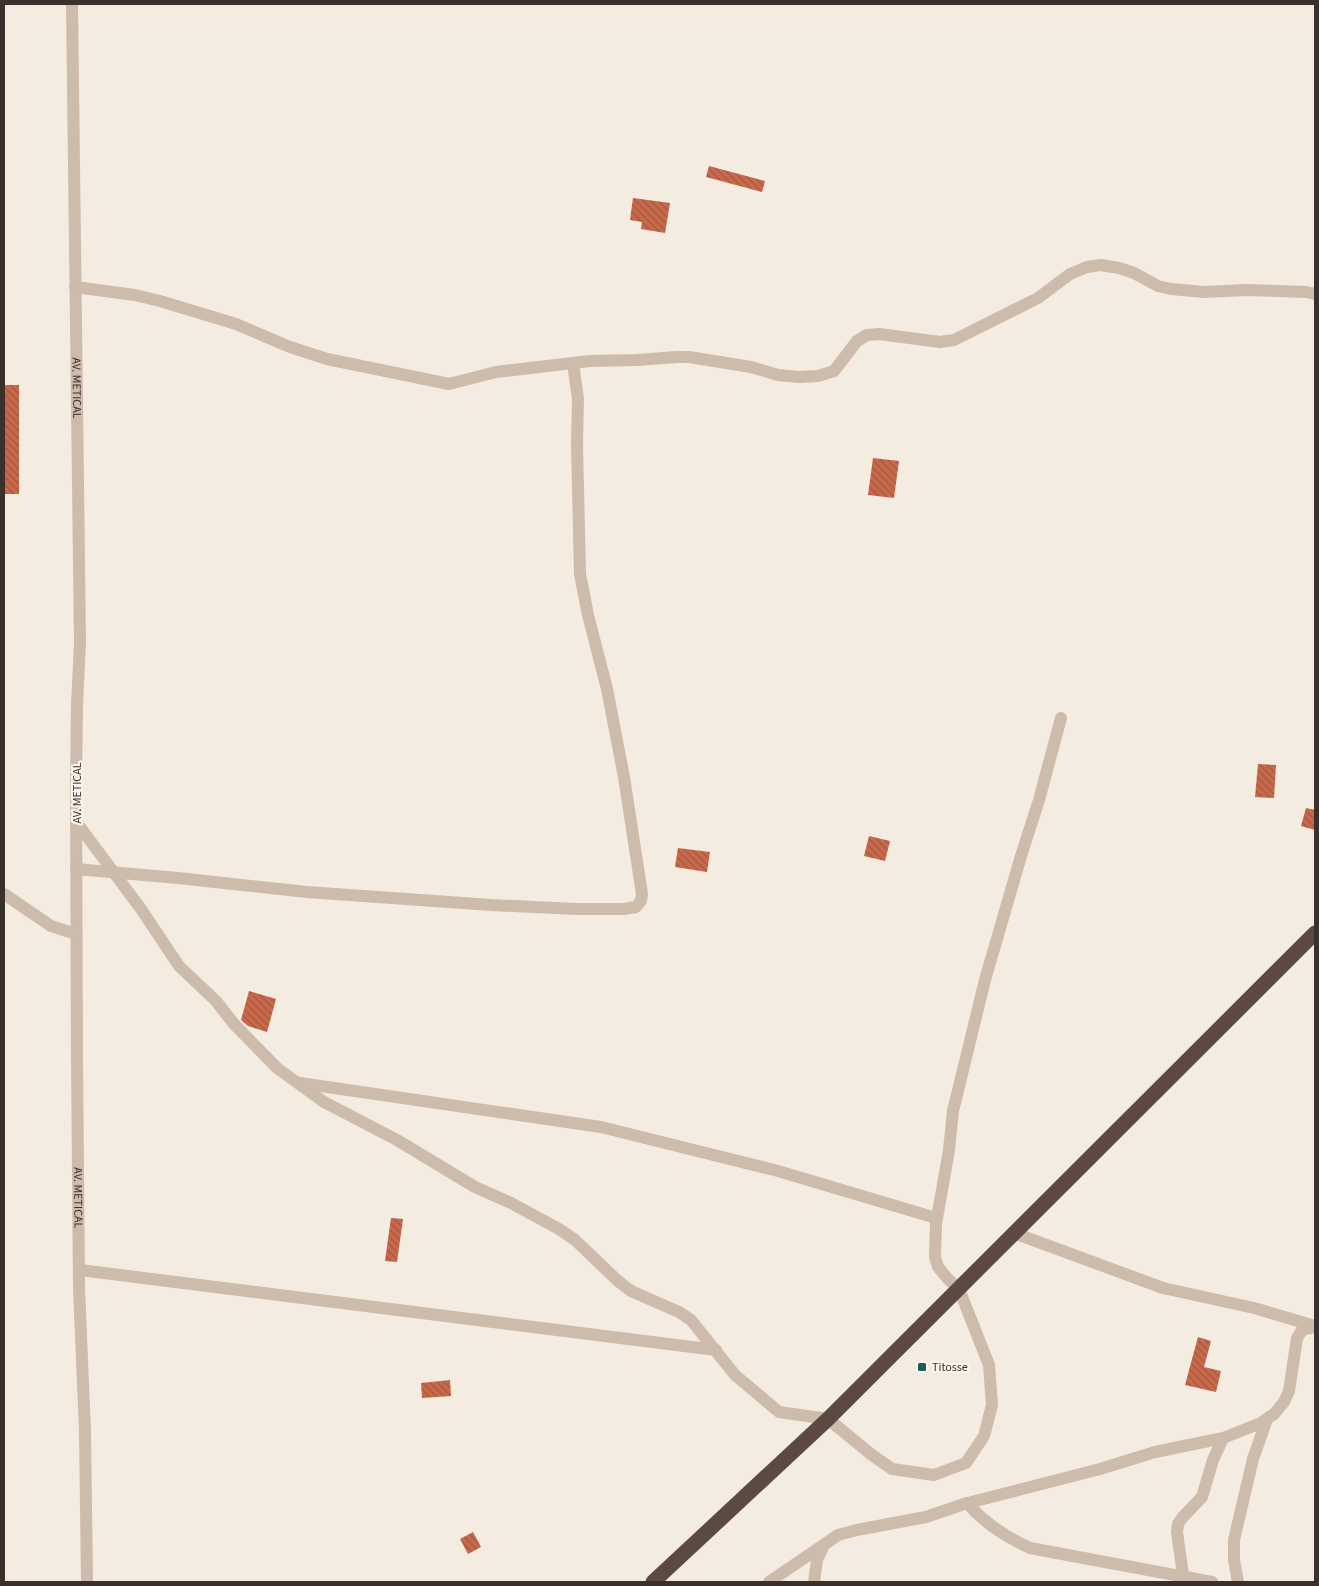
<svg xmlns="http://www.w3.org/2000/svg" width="1319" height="1586" viewBox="0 0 1319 1586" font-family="'Source Sans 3',sans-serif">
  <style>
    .building { fill: url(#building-back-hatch) }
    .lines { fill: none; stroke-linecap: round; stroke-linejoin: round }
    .minor { stroke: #cdbbac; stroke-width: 12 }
    .highway { stroke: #5c4a42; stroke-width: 15 }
    .poi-dot { fill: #1f5a5e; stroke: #fbf5ee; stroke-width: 2 }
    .labels { text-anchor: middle; stroke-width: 4.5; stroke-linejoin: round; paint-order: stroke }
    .street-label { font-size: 12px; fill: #3b302b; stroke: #fbf5ee }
    .poi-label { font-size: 12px; fill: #3b302b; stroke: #fbf5ee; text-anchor: start }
  </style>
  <defs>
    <pattern id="building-back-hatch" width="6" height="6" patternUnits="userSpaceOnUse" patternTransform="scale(1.25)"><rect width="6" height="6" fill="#c8694b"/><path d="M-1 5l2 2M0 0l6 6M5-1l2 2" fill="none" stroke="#a4573f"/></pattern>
  </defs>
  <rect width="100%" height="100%" fill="#f4ebe1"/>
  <g class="building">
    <polygon points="709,166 765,181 762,192 706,177"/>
    <polygon points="633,198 670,203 665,233 641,229 642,222 630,220"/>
    <rect x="4" y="385" width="15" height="109"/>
    <polygon points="873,458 899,461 894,498 868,495"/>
    <polygon points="1258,764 1276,765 1274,798 1255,797"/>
    <polygon points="1306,808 1315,810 1315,830 1301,826"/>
    <polygon points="869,836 890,841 885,861 864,856"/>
    <polygon points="678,848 710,852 707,872 675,867"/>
    <polygon points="249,991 276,999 267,1032 248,1026 241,1020"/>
    <polygon points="391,1218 403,1219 397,1262 385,1261"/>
    <polygon points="1198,1337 1211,1341 1204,1367 1221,1371 1216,1392 1185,1385"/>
    <polygon points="450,1380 451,1396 422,1398 421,1383"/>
    <polygon points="473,1532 481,1547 468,1554 460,1539"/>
  </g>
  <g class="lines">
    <g class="minor">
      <path id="s1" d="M72,4L80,643L77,705L76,788L77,1056L79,1288L85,1431L87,1582"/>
      <polyline points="75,287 135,295 160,301 236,324 290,347 327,359 449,384 496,372 590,361 637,360 677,357 689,357 751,367 778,375 799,377 818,376 834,371 857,341 867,335 879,334 940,342 954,340 1038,298 1070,274 1087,267 1101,265 1119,268 1134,273 1158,286 1171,289 1204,292 1247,290 1307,292 1315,294"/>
      <polyline points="77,823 141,909 179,966 216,1001 234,1024 277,1068 324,1102 397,1140 475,1187 511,1203 559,1229 575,1240 618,1281 631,1291 679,1312 691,1320 735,1375 779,1412 828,1419 872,1455 892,1469 934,1475 966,1463 984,1436 992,1405 989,1365 959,1289 948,1279 938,1267 935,1257 936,1224 949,1150 953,1111 985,980 1021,856 1039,800 1061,718"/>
      <polyline points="76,869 178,878 307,892 491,905 576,909 624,909 636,907 641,901 642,894 624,777 607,689 588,615 580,574 577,445 578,399 573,363"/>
      <polyline points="4,894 51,926 76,934"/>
      <polyline points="300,1083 601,1127 778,1171 936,1218"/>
      <polyline points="1014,1233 1163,1288 1254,1308 1315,1326"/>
      <polyline points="80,1270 716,1350"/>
      <path d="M967,1503C985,1524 1006,1537 1030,1548L1212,1582"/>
      <polyline points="769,1582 838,1535 857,1530 926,1517 964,1504 1100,1469 1155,1452 1223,1438 1261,1423 1274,1414 1284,1402 1289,1391 1297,1338 1302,1330 1315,1327"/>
      <polyline points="814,1582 817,1560 824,1545"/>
      <polyline points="1184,1582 1177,1532 1178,1524 1182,1518 1202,1497 1213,1460 1223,1438"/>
      <polyline points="1238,1582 1234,1560 1234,1540 1253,1459 1267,1419"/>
    </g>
    <polyline class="highway" points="653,1582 828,1419 1315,933"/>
  </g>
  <rect class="poi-dot" x="917" y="1362" width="10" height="10" rx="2.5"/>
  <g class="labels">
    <g class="street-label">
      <text dy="4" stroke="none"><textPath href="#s1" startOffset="384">AV. METICAL</textPath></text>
      <text transform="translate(77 793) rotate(-90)" y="4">AV. METICAL</text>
      <text dy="4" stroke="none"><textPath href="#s1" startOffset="1194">AV. METICAL</textPath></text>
    </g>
    <g class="poi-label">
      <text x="932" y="1371">Titosse</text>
    </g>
  </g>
  <rect width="1319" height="1586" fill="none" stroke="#3b302b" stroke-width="10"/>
</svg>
